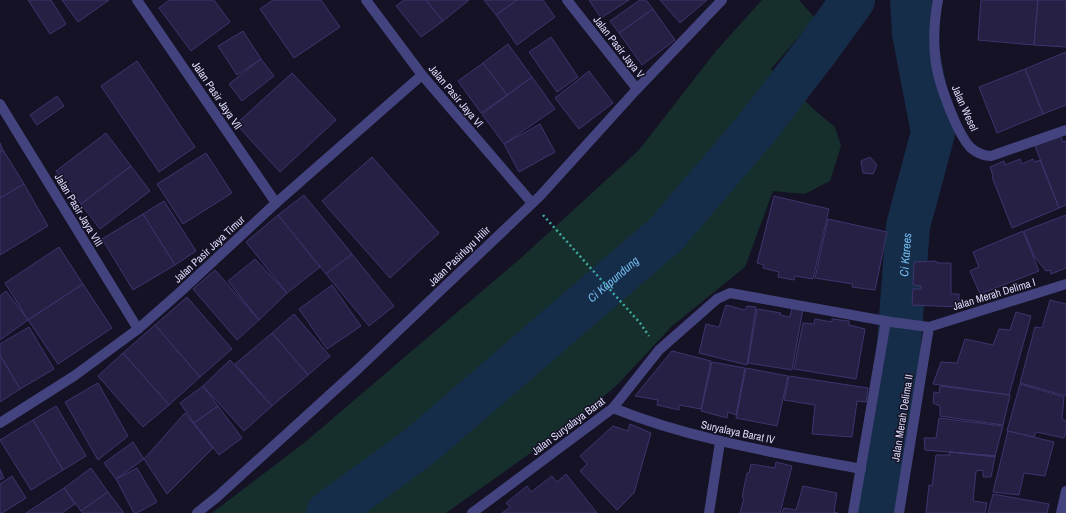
<svg xmlns="http://www.w3.org/2000/svg" width="1066" height="513" viewBox="0 0 1066 513" font-family="'Archivo Narrow',sans-serif">
  <style>
    .green { fill: #162f2d }
    .lines { fill: none; stroke-linecap: round; stroke-linejoin: round }
    .river { stroke: #162d4a; stroke-width: 44 }
    .building { fill: #262044; stroke: #3d356e }
    .path { stroke: #3eac9f; stroke-width: 2.5; stroke-dasharray: 2 3; stroke-linecap: butt }
    .minor { stroke: #43447f; stroke-width: 10 }
    .labels { text-anchor: middle; stroke-width: 3; stroke-linejoin: round; paint-order: stroke }
    .street-label { font-size: 11px; fill: #dddbfb; stroke: #151225 }
    .water-label { font-size: 12px; font-style: italic; fill: #74bdef; stroke: #151225 }
  </style>
  <rect width="100%" height="100%" fill="#151225"/>
  <polygon class="green" points="762,0 799,0 815,18 771,69 818,113 835,127 841,146 830,181 805,194 773,191 745,267 672,326 618,384 573,423 446,513 212,513 304,443 522,257 639,150 716,51"/>
  <g class="lines">
    <g class="river">
      <path id="s1" d="M328,513L420,446L666,234L756,129L819,47L853,0"/>
      <path id="s2" d="M878,513L892,434L908,226L933,133L914,33L912,0"/>
    </g>
  </g>
  <g class="building">
    <polygon points="28,0 51,0 66,24 50,34"/>
    <polygon points="62,0 109,0 78,22"/>
    <polygon points="169,0 214,0 230,22 191,51 159,8"/>
    <polygon points="273,0 321,0 340,27 294,58 260,9"/>
    <polygon points="404,0 426,0 443,21 421,37 396,6"/>
    <polygon points="426,0 469,0 443,21"/>
    <polygon points="484,0 517,0 496,15"/>
    <polygon points="517,0 543,0 555,17 517,45 496,15"/>
    <polygon points="589,0 629,0 601,18"/>
    <polygon points="640,0 646,0 653,9 619,33 610,21"/>
    <polygon points="660,0 707,0 680,23"/>
    <polygon points="981,0 1038,0 1034,45 978,40"/>
    <polygon points="1038,0 1066,0 1066,47 1034,45"/>
    <polygon points="653,9 675,40 642,65 619,33"/>
    <polygon points="243,31 261,59 237,75 218,46"/>
    <polygon points="551,37 578,77 557,92 529,52"/>
    <polygon points="508,44 532,77 507,95 483,63"/>
    <polygon points="1066,52 1066,105 1043,114 1025,69"/>
    <polygon points="261,59 274,76 242,101 229,84"/>
    <polygon points="137,61 195,147 159,172 101,86"/>
    <polygon points="483,63 507,95 481,113 458,81"/>
    <polygon points="1025,69 1043,114 997,133 979,87"/>
    <polygon points="589,71 613,103 579,129 555,98"/>
    <polygon points="292,73 336,120 280,172 236,124"/>
    <polygon points="532,77 555,109 504,144 482,114"/>
    <polygon points="57,96 64,106 37,125 30,115"/>
    <polygon points="540,124 555,152 519,172 504,144"/>
    <polygon points="106,133 131,166 81,204 56,171"/>
    <polygon points="1060,135 1063,142 1066,141 1066,205 1059,208 1035,146"/>
    <polygon points="0,143 3,150 0,152"/>
    <polygon points="3,150 24,184 0,198 0,152"/>
    <polygon points="206,153 232,193 183,224 157,184"/>
    <polygon points="372,157 439,233 390,278 322,201"/>
    <polygon points="870,157 877,165 873,174 863,173 861,161"/>
    <polygon points="1020,159 1022,164 1033,159 1035,162 1040,160 1059,208 1012,228 992,177 993,176 990,167 1004,161 1005,165"/>
    <polygon points="131,166 150,191 100,229 81,204"/>
    <polygon points="24,184 48,226 0,255 0,198"/>
    <polygon points="304,195 352,254 326,274 278,215"/>
    <polygon points="774,196 829,209 813,279 795,276 794,280 778,277 779,272 763,268 764,265 757,263"/>
    <polygon points="164,201 196,251 175,265 143,214"/>
    <polygon points="143,214 175,265 133,290 102,239"/>
    <polygon points="278,215 320,267 287,293 246,242"/>
    <polygon points="1066,215 1066,268 1051,274 1050,270 1046,271 1034,256 1024,231"/>
    <polygon points="828,219 887,232 875,290 852,287 853,284 815,278"/>
    <polygon points="1023,231 1039,271 980,294 970,271 979,267 973,252"/>
    <polygon points="59,247 83,284 28,320 5,283"/>
    <polygon points="352,254 394,306 369,326 326,274"/>
    <polygon points="255,259 287,293 259,320 228,281"/>
    <polygon points="936,261 937,263 951,263 951,294 959,294 959,307 912,305 913,289 921,289 921,286 913,285 914,262"/>
    <polygon points="215,270 259,320 237,340 193,289"/>
    <polygon points="83,284 112,328 58,364 28,320"/>
    <polygon points="332,285 361,326 327,349 299,309"/>
    <polygon points="6,291 28,320 0,340 0,296"/>
    <polygon points="187,297 232,349 200,377 155,325"/>
    <polygon points="1050,300 1066,304 1066,396 1020,383 1035,327 1042,328"/>
    <polygon points="726,305 745,310 747,306 756,307 747,365 699,353 706,324 719,327"/>
    <polygon points="792,307 803,309 792,370 748,363 757,309 781,313 780,315 790,317"/>
    <polygon points="1016,312 1031,316 1009,395 933,384 941,362 957,363 965,339 993,345 999,329 1010,330"/>
    <polygon points="294,314 330,356 308,375 272,333"/>
    <polygon points="815,319 832,322 832,319 849,321 849,325 865,329 856,379 794,369 803,323 814,324"/>
    <polygon points="155,325 200,377 169,405 123,353"/>
    <polygon points="29,327 54,369 20,389 0,355 0,344"/>
    <polygon points="272,333 308,375 272,406 235,364"/>
    <polygon points="672,351 711,361 701,409 679,405 679,410 657,405 658,400 635,396"/>
    <polygon points="123,353 169,405 143,427 98,376"/>
    <polygon points="0,355 20,389 0,402"/>
    <polygon points="230,360 272,406 244,431 203,386"/>
    <polygon points="712,362 745,368 736,415 728,412 727,418 701,411"/>
    <polygon points="746,368 788,376 777,426 736,418"/>
    <polygon points="789,376 868,388 866,402 857,401 852,437 812,434 815,405 784,400"/>
    <polygon points="98,383 128,436 98,460 65,402"/>
    <polygon points="1020,384 1064,397 1062,419 1066,421 1066,431 1064,438 1036,432 1034,437 1007,431"/>
    <polygon points="203,386 218,406 194,423 180,403"/>
    <polygon points="940,386 1010,395 1003,425 940,416 940,406 933,403 934,392 939,393"/>
    <polygon points="56,406 86,456 63,470 33,420"/>
    <polygon points="218,406 242,438 219,455 194,423"/>
    <polygon points="185,413 213,448 167,494 144,459"/>
    <polygon points="939,418 1003,426 995,456 925,450 924,438 936,438"/>
    <polygon points="33,420 63,470 31,490 0,440"/>
    <polygon points="630,424 651,433 634,493 617,510 580,471 587,464 580,456 613,426 628,431"/>
    <polygon points="1008,431 1054,442 1045,476 1024,473 1019,495 993,492"/>
    <polygon points="133,442 144,459 116,479 104,463"/>
    <polygon points="949,452 995,456 991,477 983,477 983,470 976,471 973,501 987,503 985,513 926,513 929,485 932,486 936,455 950,455"/>
    <polygon points="950,452 995,456 995,457"/>
    <polygon points="776,462 792,466 780,513 740,513 744,498 742,497 747,473 749,473 751,464 775,468"/>
    <polygon points="91,468 108,492 81,511 64,488"/>
    <polygon points="137,468 157,502 137,513 134,513 116,479"/>
    <polygon points="0,469 4,478 0,480"/>
    <polygon points="566,474 597,513 502,513 510,507 506,503 527,486 531,492 552,476 557,482"/>
    <polygon points="12,476 26,498 2,513 0,513 0,484"/>
    <polygon points="803,486 837,493 834,512 838,513 782,513 784,508 796,510"/>
    <polygon points="64,488 75,504 62,513 26,513"/>
    <polygon points="108,492 124,513 83,513 81,511"/>
    <polygon points="993,494 1049,504 1047,513 988,513"/>
  </g>
  <g class="lines">
    <polyline class="path" points="543,215 640,323 649,336"/>
    <g class="minor">
      <polyline points="137,0 276,203"/>
      <polyline points="366,0 422,75 532,203"/>
      <polyline points="567,0 637,89"/>
      <path d="M938,0C934,21 933,43 936,64C939,84 957,134 971,148C976,152 984,156 991,156L1066,130"/>
      <polyline points="0,104 138,329"/>
      <path d="M613,408C693,440 777,453 861,469"/>
      <polyline points="0,423 74,376 138,329 179,293 276,203 422,75"/>
      <polyline points="197,513 217,497 358,369 540,196 637,89 722,0"/>
      <polyline points="472,513 613,408 659,350 717,299 730,293 891,322 929,327 1066,284"/>
      <polyline points="709,513 720,442"/>
      <polyline points="853,513 886,321"/>
      <polyline points="899,513 929,327"/>
      <polyline points="1061,513 1066,491"/>
    </g>
  </g>
  <g class="labels">
    <g class="street-label">
      <text transform="translate(619 47) rotate(52)" y="4">Jalan Pasir Jaya V</text>
      <text transform="translate(217 95) rotate(56)" y="4">Jalan Pasir Jaya Vll</text>
      <text transform="translate(456 96) rotate(50)" y="4">Jalan Pasir Jaya Vl</text>
      <text transform="translate(965 108) rotate(66)" y="4">Jalan Wesel</text>
      <text transform="translate(79 210) rotate(59)" y="4">Jalan Pasir Jaya VIII</text>
      <text transform="translate(209 249) rotate(-43)" y="4">Jalan Pasir Jaya Timur</text>
      <text transform="translate(459 256) rotate(-44)" y="4">Jalan Pasirluyu Hilir</text>
      <text transform="translate(994 294) rotate(-17)" y="4">Jalan Merah Delima I</text>
      <text transform="translate(902 418) rotate(-81)" y="4">Jalan Merah Delima II</text>
      <text transform="translate(568 426) rotate(-37)" y="4">Jalan Suryalaya Barat</text>
      <text transform="translate(738 432) rotate(12)" y="4">Suryalaya Barat IV</text>
    </g>
    <g class="water-label">
      <text dy="4" stroke="none"><textPath href="#s2" startOffset="260">Ci Karees</textPath></text>
      <text dy="4" stroke="none"><textPath href="#s1" startOffset="369">Ci Kapundung</textPath></text>
    </g>
  </g>
</svg>
